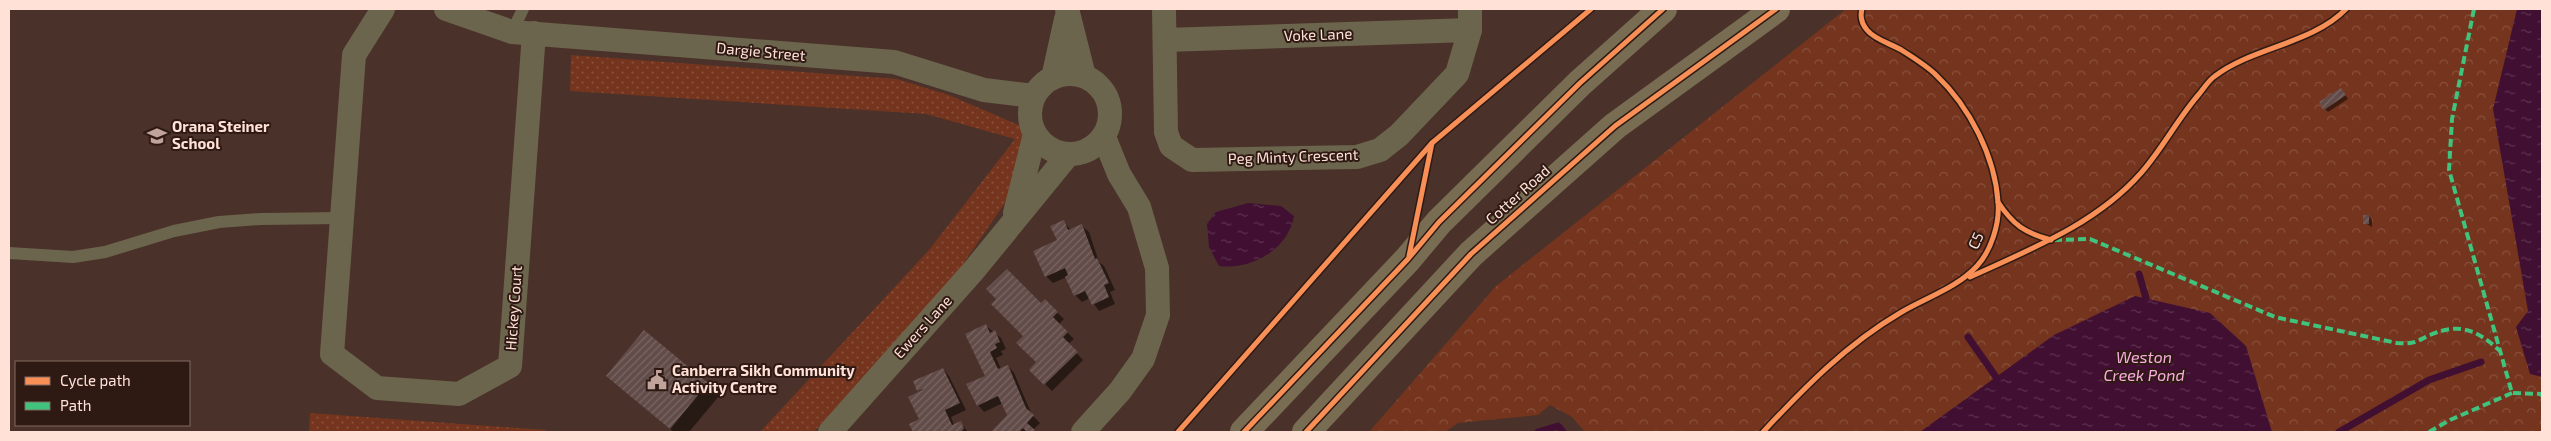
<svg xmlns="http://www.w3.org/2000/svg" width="2551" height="441" viewBox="0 0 2551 441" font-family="'Exo 2',sans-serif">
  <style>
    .grass { fill: url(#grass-dots) }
    .forest { fill: url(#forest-crowns) }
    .water { fill: url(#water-ripples) }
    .shadow { fill: #0007 }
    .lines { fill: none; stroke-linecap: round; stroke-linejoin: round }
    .stream { stroke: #410f32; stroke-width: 7 }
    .building { fill: url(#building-hatch) }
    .lane { stroke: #6c654d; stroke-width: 12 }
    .street { stroke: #6c654d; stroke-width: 24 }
    .primary { stroke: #786d52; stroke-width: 28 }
    .quiet { stroke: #40c37c; stroke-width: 4; stroke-dasharray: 8 4; stroke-linecap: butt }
    .cycleway-casing { stroke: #2f1a13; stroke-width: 8 }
    .cycleway { stroke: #f78f57; stroke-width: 5 }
    .labels { text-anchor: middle; stroke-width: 4; stroke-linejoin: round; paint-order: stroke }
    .street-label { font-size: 15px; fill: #ffe1d7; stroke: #2f1a13 }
    .poi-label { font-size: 15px; font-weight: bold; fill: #ffe1d7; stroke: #2f1a13; text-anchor: start }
    .water-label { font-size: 16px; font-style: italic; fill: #faace0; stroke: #2f1a13 }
  </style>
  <defs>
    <pattern id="grass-dots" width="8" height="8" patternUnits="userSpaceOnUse" patternTransform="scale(1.25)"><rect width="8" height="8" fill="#74341d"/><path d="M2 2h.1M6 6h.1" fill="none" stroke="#89513d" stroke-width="1.8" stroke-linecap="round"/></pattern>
    <pattern id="forest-crowns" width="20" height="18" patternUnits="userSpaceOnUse" patternTransform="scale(1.25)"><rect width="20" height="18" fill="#74341d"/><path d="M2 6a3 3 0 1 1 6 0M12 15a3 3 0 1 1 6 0" fill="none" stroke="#89513d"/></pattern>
    <pattern id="water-ripples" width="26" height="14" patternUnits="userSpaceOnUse" patternTransform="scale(1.25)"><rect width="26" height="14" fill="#410f32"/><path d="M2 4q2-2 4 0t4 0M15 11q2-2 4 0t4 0" fill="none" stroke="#5e324f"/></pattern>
    <pattern id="building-hatch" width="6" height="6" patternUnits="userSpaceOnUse" patternTransform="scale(1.25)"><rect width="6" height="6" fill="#624c49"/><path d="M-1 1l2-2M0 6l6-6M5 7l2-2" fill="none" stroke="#7a6662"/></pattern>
  </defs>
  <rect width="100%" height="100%" fill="#4a3129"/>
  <g class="grass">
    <polygon points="571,55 897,79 949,95 1021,126 1026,151 1009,197 959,270 814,432 760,432 929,250 1015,139 926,114 570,91"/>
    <polygon points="310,413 546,430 547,432 309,432"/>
  </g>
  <polygon class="forest" points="1846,9 2542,9 2542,432 1585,432 1572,417 1550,405 1538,415 1458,423 1445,432 1369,432 1496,286"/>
  <g class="water">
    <polygon points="2517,9 2542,9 2542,377 2530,374 2516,327 2528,311 2493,109"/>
    <path d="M1248,203L1281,206L1294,216C1288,250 1251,270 1219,266L1209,247L1207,224L1216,212Z"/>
    <polygon points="2135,296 2210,313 2246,346 2272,432 1920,432 2054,335"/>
  </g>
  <g class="shadow">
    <polygon points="2344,93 2348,99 2328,112 2325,109"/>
    <polygon points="2369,216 2372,219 2372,227 2365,223"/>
    <polygon points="1063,222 1071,230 1082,226 1089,232 1099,262 1104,266 1115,290 1110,292 1115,304 1099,311 1090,298 1082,302 1075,295 1067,277 1053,283 1046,276 1035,252 1059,241"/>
    <polygon points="1045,301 1064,319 1059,324 1074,339 1068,344 1083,360 1052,391 1031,370 1038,362 1025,336"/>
    <polygon points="986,326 1001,338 1006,349 1001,351 1003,355 996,358 1001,369 1008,366 1014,373 1032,415 1040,423 1033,430 1035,432 992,432 1008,415 1003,403 984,412 978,405 987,376"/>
    <polygon points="644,332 719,396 689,432 674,432 608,376"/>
    <polygon points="943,369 949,376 966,410 951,417 954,425 960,422 968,432 914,432 911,425 921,420 921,392 918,390"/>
  </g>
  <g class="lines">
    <g class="stream">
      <polyline points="2139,274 2146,298"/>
      <polyline points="1968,337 1996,377"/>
      <polyline points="1538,432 1558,426 1563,432"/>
      <polyline points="2339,432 2429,380 2481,362"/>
    </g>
  </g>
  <g class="building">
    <polygon points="2341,88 2346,95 2324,110 2319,102"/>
    <rect x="2363" y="215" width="6" height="9"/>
    <polygon points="1064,220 1068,230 1082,224 1095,259 1097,258 1109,283 1104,285 1109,297 1092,305 1085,291 1074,296 1065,277 1068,275 1065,268 1045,277 1033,251 1057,240 1050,226"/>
    <polygon points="1007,269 1041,303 1045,299 1058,312 1053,317 1068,332 1063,337 1078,352 1044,385 1029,370 1036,362 1016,343 1023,336 991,304 996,299 986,289"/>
    <polygon points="986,324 990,333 995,330 1000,342 995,344 997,348 990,352 998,369 1008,365 1026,408 1034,415 1027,423 1035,430 1033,432 1027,432 1023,428 1019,432 991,432 1007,415 998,396 977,406 966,384 985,376 965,334"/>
    <polygon points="644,330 708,383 670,429 606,376"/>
    <polygon points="943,368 960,403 945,410 952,425 961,421 964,429 962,430 963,432 913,432 909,424 919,419 908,397 924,389 917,391 913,381"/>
  </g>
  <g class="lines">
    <g class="lane">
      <polyline points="512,32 523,9"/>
      <polyline points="9,253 73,257 105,252 174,231 219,222 261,219 342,218"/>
    </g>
    <g class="street">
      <polyline points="383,9 354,55 332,354 377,388 459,394 510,366 534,33"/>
      <polyline points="446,9 512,32 894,62 984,90 1034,96"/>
      <polyline points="1067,9 1084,76"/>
      <polyline points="1164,9 1166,132 1171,146 1192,160 1357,157 1380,150 1399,135 1457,74 1470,30 1470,9"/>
      <polyline points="1165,40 1470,30"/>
      <circle cx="1070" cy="114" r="40"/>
      <polyline points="1053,78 1066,19"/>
      <polyline points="1015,213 1035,134"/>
      <polyline points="830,432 974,270 1068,155"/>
      <polyline points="1083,432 1120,391 1143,359 1158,315 1157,268 1139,207 1119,174 1104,137"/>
    </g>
    <g class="primary">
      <polyline points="1244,432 1408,259 1439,222 1580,83 1663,9"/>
      <polyline points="1306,432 1471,254 1615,126 1776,9"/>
    </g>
    <g class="quiet">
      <polyline points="2474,9 2452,119 2449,170 2512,393 2541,394 2542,396"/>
      <path d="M2054,240L2090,239L2275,317L2397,343C2415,344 2415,342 2430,335C2460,322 2477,330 2500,351"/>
      <polyline points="2429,432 2450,420 2512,393"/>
    </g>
    <defs>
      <g id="cycleway">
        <path d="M1998,202C2013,225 2025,233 2051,240"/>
        <polyline points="1409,256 1432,143"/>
        <path d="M1970,277C2031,249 2096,224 2141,173C2163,148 2178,118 2200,93C2204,88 2209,80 2215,76C2253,47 2312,44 2346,9"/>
        <polyline points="1178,432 1432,143 1591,9"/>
        <polyline points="1244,432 1408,259 1439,222 1580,83 1663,9"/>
        <polyline points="1306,432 1471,254 1615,126 1776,9"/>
        <path d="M1763,432C1804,388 1847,344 1900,313C1925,298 1957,288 1977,266C1991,251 2000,223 1998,202C1995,157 1970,107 1936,75C1927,66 1914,58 1903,51C1892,44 1875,40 1867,30C1862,24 1860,16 1862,9"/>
      </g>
    </defs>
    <use href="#cycleway" class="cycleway-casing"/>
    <use href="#cycleway" class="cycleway"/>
  </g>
  <defs>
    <symbol id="school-bare" viewBox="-9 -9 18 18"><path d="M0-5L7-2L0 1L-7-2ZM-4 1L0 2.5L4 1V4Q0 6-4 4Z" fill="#c0a39a" stroke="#2f1a13" stroke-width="2.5" paint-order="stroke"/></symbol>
    <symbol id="civic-bare" viewBox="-9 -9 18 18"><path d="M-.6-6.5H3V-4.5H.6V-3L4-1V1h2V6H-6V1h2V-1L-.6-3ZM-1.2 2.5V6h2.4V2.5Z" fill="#c0a39a" stroke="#2f1a13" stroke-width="2.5" paint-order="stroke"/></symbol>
  </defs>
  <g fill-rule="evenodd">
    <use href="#school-bare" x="143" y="122" width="28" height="28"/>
    <use href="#civic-bare" x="643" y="366" width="28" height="28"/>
  </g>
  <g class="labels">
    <g class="street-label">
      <text transform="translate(1318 35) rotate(-2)" y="5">Voke Lane</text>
      <text transform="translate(761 52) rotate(5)" y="5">Dargie Street</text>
      <text transform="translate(1293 157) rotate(-2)" y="5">Peg Minty Crescent</text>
      <text transform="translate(1518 195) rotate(-42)" y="5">Cotter Road</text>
      <text transform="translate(1976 241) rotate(-66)" y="5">C5</text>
      <text transform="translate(514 308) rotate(-86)" y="5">Hickey Court</text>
      <text transform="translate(923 327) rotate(-48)" y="5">Ewers Lane</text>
    </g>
    <g class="poi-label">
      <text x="172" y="132">Orana Steiner<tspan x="172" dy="17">School</tspan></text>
      <text x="672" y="376">Canberra Sikh Community<tspan x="672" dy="17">Activity Centre</tspan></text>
    </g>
    <g class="water-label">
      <text x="2144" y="363">Weston<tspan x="2144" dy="18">Creek Pond</tspan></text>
    </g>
  </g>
  <rect width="2551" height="441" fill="none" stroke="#ffe1d7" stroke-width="20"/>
  <rect x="15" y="361" width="175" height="65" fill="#2f1a13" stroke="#826a61"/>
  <rect x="25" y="377" width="25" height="8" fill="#f78f57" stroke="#826a61"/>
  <text x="60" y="386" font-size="15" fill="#ffe1d7">Cycle path</text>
  <rect x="25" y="402" width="25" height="8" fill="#40c37c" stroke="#826a61"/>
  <text x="60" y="411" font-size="15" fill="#ffe1d7">Path</text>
</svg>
